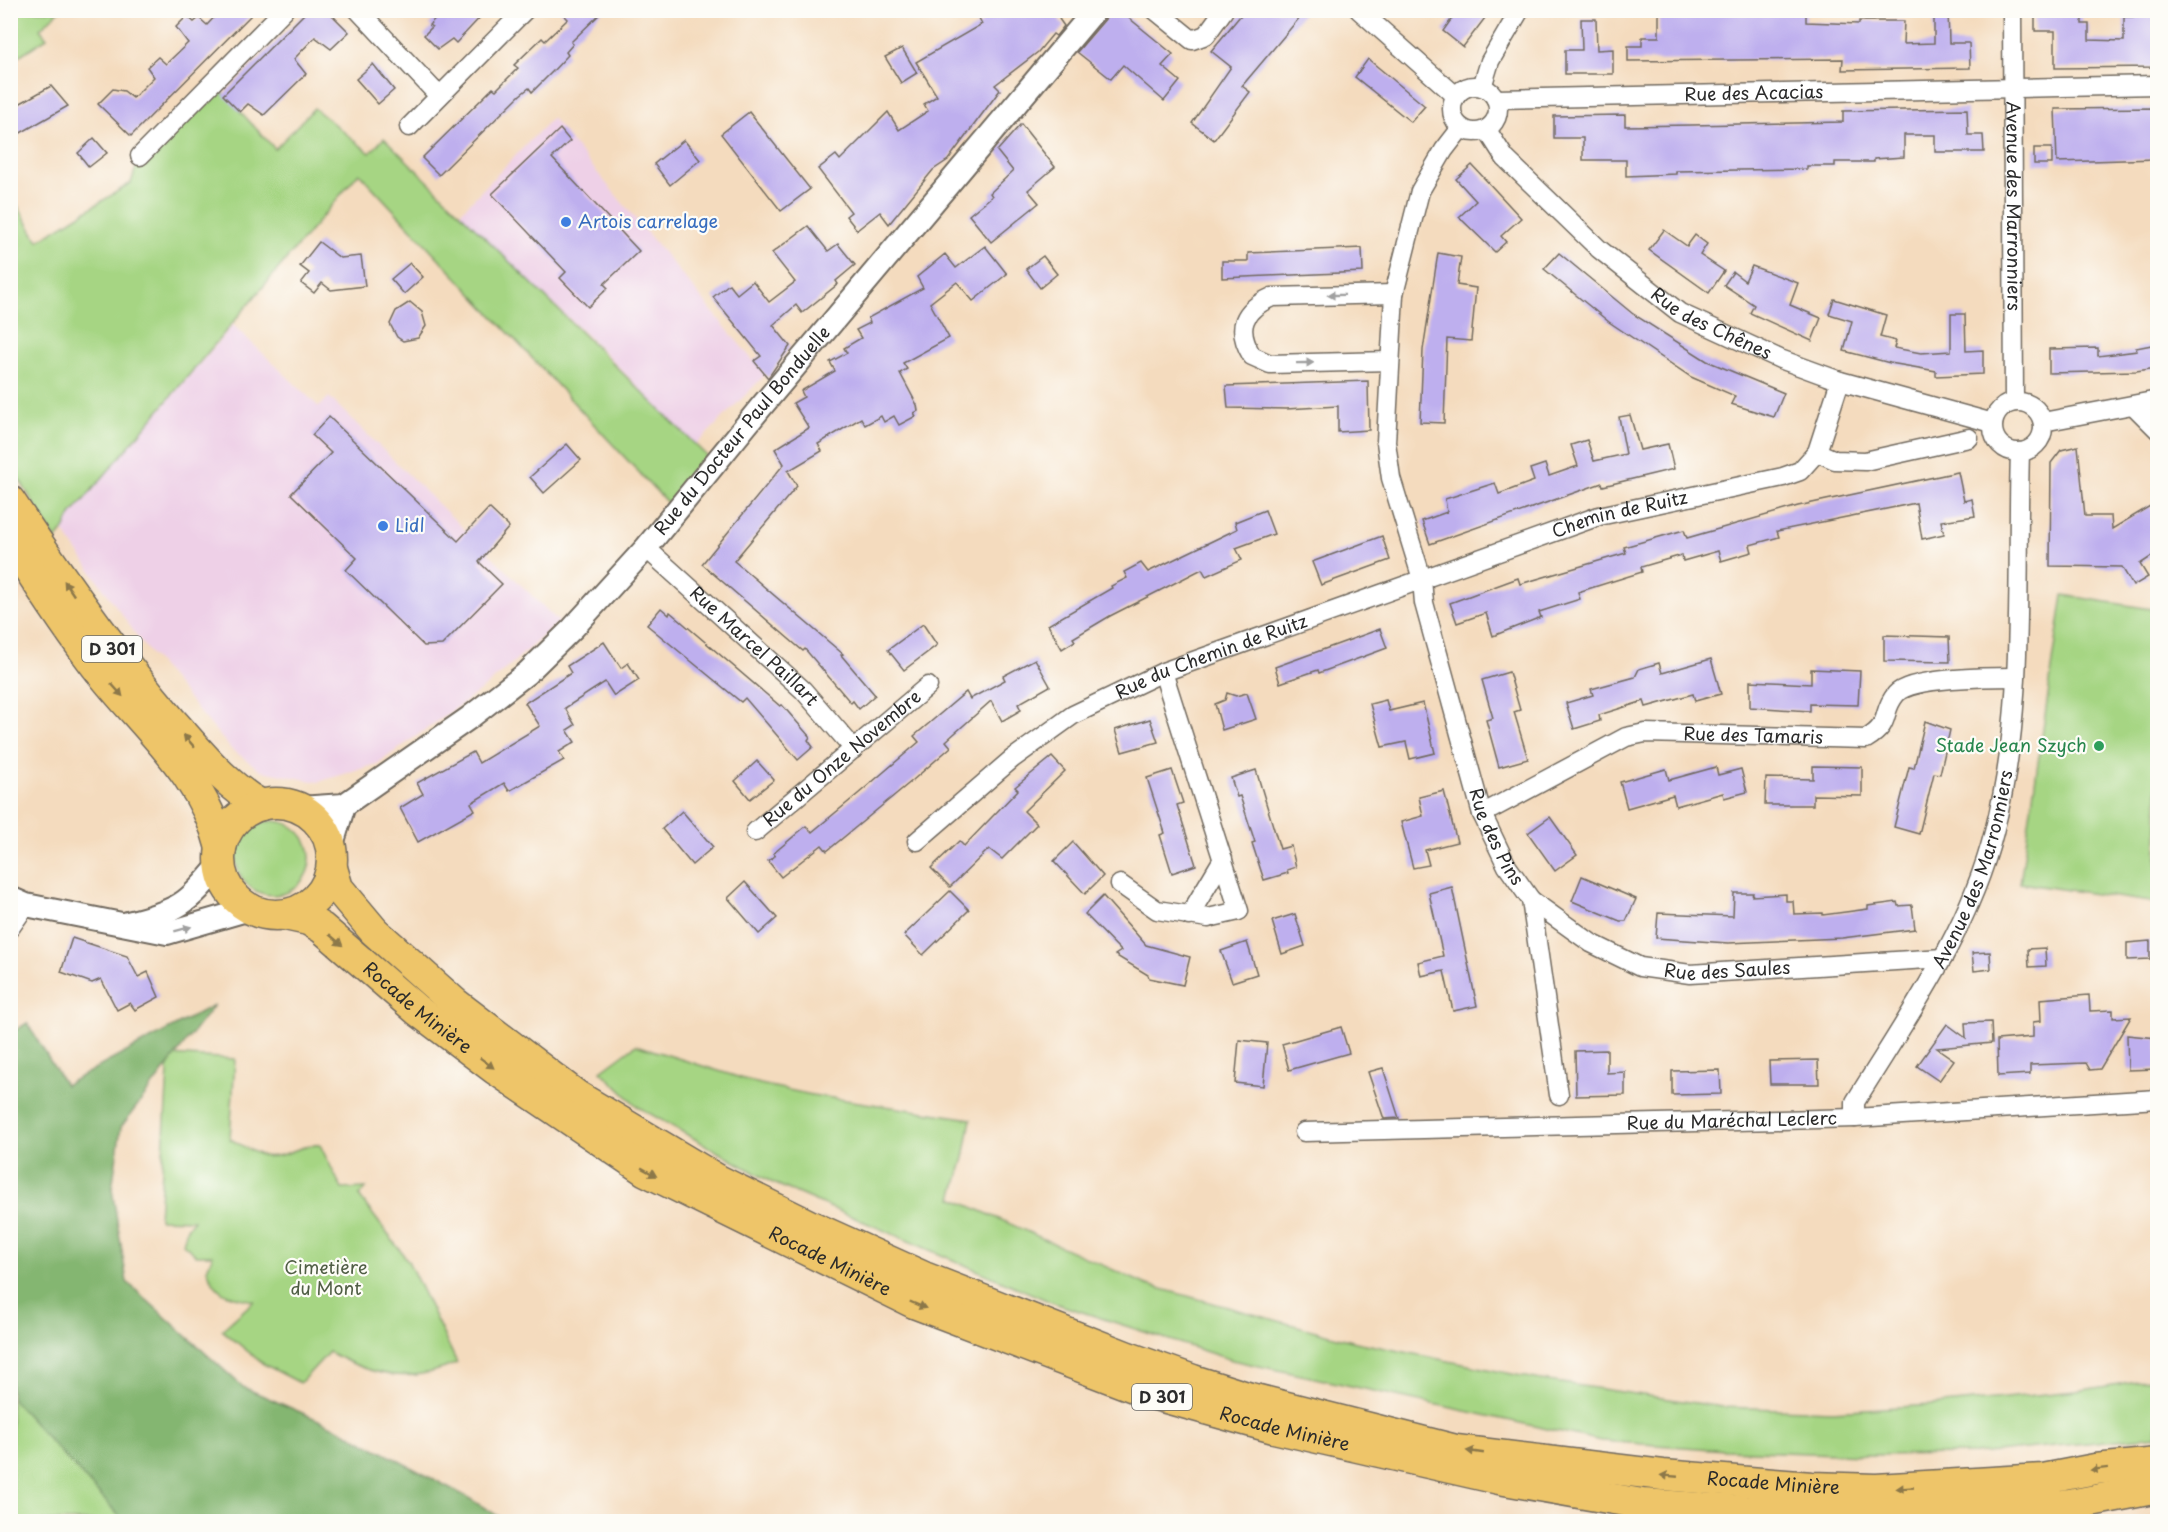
<svg xmlns="http://www.w3.org/2000/svg" width="2168" height="1532" viewBox="0 0 2168 1532" font-family="'Playpen Sans',sans-serif">
  <style>
    .built { fill: #eed0e7 }
    .green { fill: #a6d583; stroke: #688057; stroke-width: 1.5 }
    .forest { fill: #84b671; stroke: #58704e; stroke-width: 1.5 }
    .building { fill: #beafee }
    .lines { fill: none; stroke-linecap: round; stroke-linejoin: round }
    .minor-casing { stroke: #71695e; stroke-width: 21 }
    .tertiary-casing { stroke: #71695e; stroke-width: 26 }
    .trunk-casing { stroke: #71695e; stroke-width: 33 }
    .minor { stroke: #fff; stroke-width: 18 }
    .tertiary { stroke: #fff; stroke-width: 22 }
    .trunk { stroke: #eec569; stroke-width: 30 }
    .oneway { fill: #a0a0a0 }
    .oneway2 { fill: #8c784a }
    .shop-dot { fill: #3f7fe0; stroke: #fdfcf7; stroke-width: 2 }
    .leisure-dot { fill: #2e9e5b; stroke: #fdfcf7; stroke-width: 2 }
    .labels { text-anchor: middle; stroke-width: 4.5; stroke-linejoin: round; paint-order: stroke }
    .shield { fill: #fdfcf7; stroke: #6a6a68; stroke-width: 1.5 }
    .shield-label { font-size: 16px; font-weight: bold; fill: #2b2b2b }
    .street-label { font-size: 18px; fill: #2b2b2b; stroke: #fdfcf7 }
    .shop-label { font-size: 18px; fill: #366cbe; stroke: #fdfcf7; text-anchor: start }
    .leisure-label { font-size: 18px; fill: #27864d; stroke: #fdfcf7; text-anchor: end }
    .park-label { font-size: 18px; fill: #505e45; stroke: #fdfcf7 }
  </style>
  <rect width="100%" height="100%" fill="#fdfcf7"/>
  <filter id="ink" filterUnits="userSpaceOnUse"><feTurbulence type="fractalNoise" baseFrequency=".0167" numOctaves="2"/><feDisplacementMap in="SourceGraphic" scale="12" xChannelSelector="R" yChannelSelector="G"/><feConvolveMatrix kernelMatrix="1 2 1 2 8 2 1 2 1" color-interpolation-filters="sRGB"/></filter>
  <filter id="wash" filterUnits="userSpaceOnUse"><feTurbulence type="fractalNoise" baseFrequency=".008" numOctaves="4" result="noise"/><feDisplacementMap in="SourceGraphic" scale="24" xChannelSelector="R" yChannelSelector="G"/><feGaussianBlur stdDeviation="1.35" result="paint"/><feColorMatrix in="noise" values="0 0 0 0 0 0 0 0 0 0 0 0 0 0 0 0 0 1.4 0 .05"/><feComposite in="paint" operator="in"/></filter>
  <g filter="url(#wash)">
    <rect width="100%" height="100%" fill="#f4dbbe"/>
    <g class="built">
      <polygon points="552,118 765,375 696,445 591,339 459,214"/>
      <polygon points="233,325 319,407 329,397 559,622 484,688 377,764 318,782 262,771 231,749 144,646 63,531 71,515"/>
    </g>
    <g class="green">
      <polygon points="11,10 59,11 40,29 47,38 11,61"/>
      <polygon points="214,83 275,149 314,108 370,153 384,138 715,464 675,511 359,173 71,515 63,531 56,540 11,466 10,193 38,241 131,183 140,156"/>
      <polygon points="2063,595 2157,610 2157,903 2020,883"/>
      <circle cx="273" cy="858" r="37"/>
      <polygon points="636,1045 760,1084 812,1095 971,1119 964,1158 952,1198 1147,1285 1356,1342 1541,1380 1723,1407 1832,1411 1933,1405 2076,1391 2157,1378 2157,1436 1975,1454 1865,1455 1725,1450 1602,1441 1232,1360 1051,1302 771,1182 638,1107 601,1071"/>
      <path d="M169,1055L235,1059L230,1139C240,1144 253,1153 264,1156C283,1160 301,1143 320,1145L342,1189L366,1188L359,1196L408,1261L457,1363C409,1385 373,1376 329,1352L300,1383L262,1363L222,1330L254,1301C229,1296 216,1296 207,1269L213,1255H196L183,1244L187,1228L194,1220L159,1219Z"/>
      <polygon points="11,1398 124,1521 11,1521"/>
    </g>
    <polygon class="forest" points="214,1005 121,1127 112,1189 127,1282 243,1387 339,1429 467,1497 506,1521 124,1521 11,1398 11,1033 27,1023 65,1085"/>
    <g id="blocks">
      <g class="building">
        <polygon points="221,10 256,10 131,136 98,104 113,89 124,91 133,98 154,77 147,67 158,57 166,64 188,43 176,27 187,16 194,22 199,18 207,25"/>
        <polygon points="308,10 327,10 349,32 331,49 315,37 294,59 306,74 264,115 248,104 240,112 223,95"/>
        <polygon points="443,10 487,10 456,43 452,39 438,49 424,35 432,27 429,25"/>
        <polygon points="559,10 604,10 571,42 573,44 566,52 568,55 552,72 532,92 529,88 520,95 439,175 422,158 493,88 496,90 518,68 514,65 542,38 545,41 568,19"/>
        <polygon points="990,10 1067,10 1059,19 1064,26 1056,36 1053,34 1038,52 995,85 1000,90 948,160 933,170 889,224 880,212 857,230 846,216 851,212 818,169 836,155 840,160 888,112 899,130 928,111 924,104 937,96 916,62 982,24 979,18"/>
        <polygon points="1113,10 1119,10 1173,54 1162,66 1180,81 1164,101 1123,65 1111,79 1077,52"/>
        <polygon points="1245,10 1306,10 1242,86 1250,92 1214,140 1192,123 1231,67 1211,51"/>
        <polygon points="1458,10 1491,10 1463,47 1443,31"/>
        <polygon points="1659,10 1741,10 1741,14 1806,11 1806,22 1859,24 1859,21 1904,21 1903,44 1934,43 1934,10 1948,10 1949,43 1969,43 1970,68 1842,70 1843,59 1628,61 1628,46 1642,46 1642,37 1659,37"/>
        <polygon points="2035,15 2082,15 2082,24 2089,24 2089,40 2124,41 2124,17 2157,16 2157,67 2055,68 2055,31 2035,31"/>
        <polygon points="1581,19 1596,19 1597,50 1613,49 1613,74 1565,74 1565,50 1582,50"/>
        <polygon points="902,48 917,73 901,83 885,57"/>
        <polygon points="1368,59 1425,106 1411,122 1355,77"/>
        <polygon points="373,64 394,90 378,104 356,79"/>
        <polygon points="51,86 68,106 10,139 10,109"/>
        <polygon points="2157,108 2157,159 2057,162 2055,109"/>
        <polygon points="1967,109 1968,135 1983,135 1984,152 1935,152 1935,135 1904,135 1904,157 1874,159 1874,162 1835,162 1835,166 1807,166 1807,169 1676,171 1676,174 1626,176 1626,160 1583,160 1583,138 1554,138 1554,116 1625,115 1625,126 1692,125 1843,122 1843,111"/>
        <polygon points="749,112 810,189 781,211 721,134"/>
        <polygon points="1021,124 1055,167 1028,190 1039,203 991,242 969,215 992,196 990,193 1013,171 997,151"/>
        <polygon points="560,129 570,141 552,158 639,251 604,284 608,288 588,307 560,278 566,272 492,194"/>
        <polygon points="94,138 107,153 89,167 78,153"/>
        <polygon points="684,140 700,160 670,185 654,164"/>
        <rect x="2034" y="148" width="18" height="16"/>
        <polygon points="1472,165 1521,218 1501,236 1506,242 1495,252 1459,217 1476,201 1456,179"/>
        <polygon points="808,226 828,251 838,244 855,265 836,281 838,284 802,313 796,305 773,325 790,346 768,378 754,361 761,356 713,297 729,284 737,294 753,281 769,302 795,282 772,253"/>
        <polygon points="1664,230 1687,246 1695,235 1707,244 1700,255 1724,271 1709,293 1649,250"/>
        <polygon points="319,242 340,258 361,256 365,286 331,290 322,283 314,293 301,283 309,273 300,266"/>
        <polygon points="985,246 1007,274 973,301 957,282 930,303 949,338 903,363 907,369 900,373 917,405 918,411 914,413 916,416 899,425 894,416 884,422 881,416 865,425 861,418 818,444 822,451 788,471 797,486 734,561 843,654 841,655 875,695 859,709 853,701 851,703 805,649 803,651 702,564 784,464 775,449 809,428 793,403 804,397 801,391 835,371 830,362 847,353 844,348 861,338 856,330 870,323 868,318 923,288 917,277 945,254 956,268"/>
        <polygon points="1362,248 1363,272 1222,278 1222,261 1248,261 1248,253"/>
        <polygon points="1438,253 1461,257 1457,285 1476,288 1471,341 1447,339 1444,423 1420,422 1423,350"/>
        <polygon points="1559,253 1633,314 1707,361 1784,393 1774,417 1731,404 1735,396 1691,377 1609,322 1544,269"/>
        <polygon points="1043,256 1057,274 1040,288 1026,269"/>
        <polygon points="410,263 423,277 404,294 391,279"/>
        <polygon points="1752,266 1798,283 1790,305 1821,318 1812,341 1750,313 1754,305 1724,285 1733,272 1745,281"/>
        <polygon points="1834,299 1886,315 1880,337 1896,341 1894,348 1921,353 1951,351 1951,314 1965,314 1966,351 1983,350 1983,374 1936,376 1936,371 1890,363 1844,351 1852,321 1829,314"/>
        <polygon points="410,302 422,312 426,326 418,338 403,341 397,337 390,324 396,311"/>
        <polygon points="2157,344 2157,368 2136,371 2049,373 2049,349 2098,348 2098,356 2137,351 2136,348"/>
        <polygon points="1368,381 1369,430 1338,432 1338,406 1286,409 1228,408 1226,386"/>
        <polygon points="1630,415 1640,450 1668,444 1674,469 1603,486 1602,483 1430,544 1422,521 1447,512 1445,499 1495,483 1499,494 1534,481 1530,469 1545,464 1549,476 1578,466 1571,445 1587,440 1594,461 1626,454 1619,417"/>
        <polygon points="329,417 458,541 489,508 509,527 479,562 502,584 442,645 424,646 346,570 357,558 291,494 331,453 312,435"/>
        <polygon points="567,444 581,460 544,493 530,477"/>
        <polygon points="2078,446 2085,516 2111,516 2112,529 2150,506 2157,519 2157,553 2140,564 2148,577 2133,586 2122,567 2050,566 2051,463 2061,450"/>
        <polygon points="1958,472 1964,501 1972,499 1975,516 1941,521 1944,534 1922,539 1916,503 1777,531 1779,537 1750,545 1752,552 1721,561 1718,551 1683,561 1682,555 1641,567 1642,572 1578,592 1580,599 1539,612 1541,617 1493,636 1486,613 1457,623 1450,603 1518,578 1520,584 1626,553 1624,547 1684,530 1687,538 1798,506"/>
        <polygon points="1265,510 1274,534 1236,548 1242,560 1206,576 1202,569 1110,616 1073,638 1075,641 1062,649 1048,625 1112,588 1111,586 1127,578 1124,572 1141,563 1148,572 1237,529 1235,522"/>
        <polygon points="1382,536 1390,560 1321,585 1312,562"/>
        <polygon points="661,608 669,615 670,612 780,706 782,705 810,737 808,740 813,747 798,760 745,698 741,702 647,625"/>
        <polygon points="923,624 937,645 904,670 888,650"/>
        <polygon points="1380,629 1387,648 1319,673 1318,670 1280,683 1275,667"/>
        <polygon points="1884,635 1949,637 1950,662 1884,661"/>
        <polygon points="604,642 621,668 628,663 639,680 614,696 605,682 565,708 575,725 567,730 575,742 559,752 564,760 509,791 504,783 471,803 475,810 418,842 400,808 423,794 417,783 473,752 479,763 540,726 525,703 571,673 567,666"/>
        <polygon points="1035,659 1050,686 1018,704 1021,710 1002,721 991,701 946,741 951,747 913,780 827,851 822,845 781,877 768,861 775,856 774,853 806,826 812,832 858,794 919,742 914,736 966,692 970,699 1005,680 1003,676"/>
        <polygon points="1711,659 1721,694 1695,701 1693,694 1646,707 1644,701 1599,715 1600,721 1574,729 1566,703 1593,695 1591,689 1635,677 1639,669 1659,663 1662,673"/>
        <polygon points="1811,669 1860,671 1858,705 1810,704 1810,711 1750,707 1750,681 1811,684"/>
        <polygon points="1509,672 1520,710 1514,712 1528,759 1499,767 1486,720 1493,718 1482,680"/>
        <polygon points="1227,693 1236,696 1247,693 1256,719 1222,730 1215,704 1225,700"/>
        <polygon points="1386,700 1389,711 1423,703 1435,753 1410,759 1406,742 1382,747 1370,704"/>
        <polygon points="1150,719 1158,742 1122,752 1115,730"/>
        <polygon points="1925,721 1950,730 1940,774 1934,773 1919,834 1894,827 1909,767 1914,768"/>
        <polygon points="1052,757 1065,771 1024,811 1037,824 1002,859 989,849 950,887 931,868 959,841 964,846 1018,790 1015,787"/>
        <polygon points="757,761 774,780 750,799 735,781"/>
        <polygon points="1813,766 1862,767 1862,796 1813,795 1813,805 1765,805 1766,778 1813,779"/>
        <polygon points="1716,767 1718,775 1741,769 1747,792 1724,798 1723,793 1676,806 1673,795 1627,808 1620,782 1666,769 1669,780"/>
        <polygon points="1172,770 1183,803 1177,805 1196,865 1172,873 1160,835 1165,833 1147,778"/>
        <polygon points="1256,770 1280,849 1291,846 1296,867 1287,870 1288,873 1264,880 1252,843 1255,842 1240,796 1237,797 1231,778"/>
        <polygon points="1444,791 1457,842 1425,850 1429,865 1413,868 1401,822 1423,816 1419,797"/>
        <polygon points="682,811 713,847 692,865 662,829"/>
        <polygon points="1550,817 1577,855 1555,871 1528,833"/>
        <polygon points="1073,842 1103,876 1085,894 1054,861"/>
        <polygon points="1582,876 1636,899 1626,921 1620,921 1572,901"/>
        <polygon points="745,882 777,918 759,934 728,898"/>
        <polygon points="1452,887 1477,1006 1453,1011 1444,971 1421,976 1418,962 1443,956 1429,893"/>
        <polygon points="950,891 969,910 923,955 904,935"/>
        <polygon points="1734,893 1753,893 1752,896 1786,894 1786,901 1793,901 1794,914 1823,913 1823,915 1868,909 1868,906 1897,902 1898,906 1912,905 1915,929 1842,938 1728,943 1656,938 1658,913 1733,916"/>
        <polygon points="1103,896 1146,945 1190,957 1183,985 1149,978 1148,975 1115,955 1121,951 1085,914"/>
        <polygon points="1295,914 1305,946 1282,954 1272,921"/>
        <polygon points="72,938 127,956 138,977 148,972 159,997 135,1010 130,1003 117,1010 101,979 92,983 61,972"/>
        <polygon points="2150,941 2150,959 2127,960 2127,943"/>
        <polygon points="1247,942 1257,974 1232,982 1221,951"/>
        <polygon points="2045,948 2046,966 2029,967 2028,949"/>
        <polygon points="1990,952 1991,969 1974,971 1972,953"/>
        <polygon points="2089,995 2090,1011 2113,1010 2113,1018 2131,1017 2100,1069 2090,1070 2086,1063 2030,1065 2030,1074 1998,1076 1997,1040 2033,1037 2033,1022 2041,1021 2040,999"/>
        <polygon points="1991,1022 1992,1043 1937,1048 1954,1060 1939,1081 1917,1066 1947,1024 1966,1038 1965,1023"/>
        <polygon points="1341,1027 1349,1053 1289,1070 1282,1044"/>
        <polygon points="2127,1035 2157,1038 2157,1069 2128,1070"/>
        <polygon points="1239,1040 1267,1043 1263,1086 1235,1083"/>
        <polygon points="1607,1050 1607,1073 1625,1072 1625,1095 1576,1096 1575,1051"/>
        <polygon points="1818,1060 1819,1084 1770,1084 1769,1061"/>
        <polygon points="1383,1068 1399,1118 1384,1119 1368,1072"/>
        <polygon points="1720,1070 1721,1094 1672,1095 1672,1071"/>
      </g>
    </g>
  </g>
  <g filter="url(#ink)">
    <use href="#blocks" fill-opacity="0" stroke="#71695e" stroke-width="1.5"/>
    <g class="lines">
      <defs>
        <g id="minor">
          <polyline points="358,10 439,96"/>
          <polyline points="1155,10 1192,40 1206,35 1224,10"/>
          <polyline points="1359,10 1456,96"/>
          <path id="s1" d="M2012,10L2014,402"/>
          <circle cx="1475" cy="109" r="23"/>
          <polyline points="1482,87 1490,61 1520,10"/>
          <path id="s2" d="M1496,99L2158,85"/>
          <polyline points="409,127 525,10"/>
          <path id="s3" d="M1461,128L1444,150L1420,191L1394,294L1386,442L1391,478L1422,579L1424,603L1482,814L1507,866L1531,900L1559,1095"/>
          <path id="s4" d="M1487,130L1505,158L1599,249L1680,313L1780,359L1840,381L1993,423"/>
          <polyline points="140,156 284,10"/>
          <path d="M1390,361L1270,364L1252,356C1235,328 1243,310 1272,297L1394,294"/>
          <circle cx="2018" cy="427" r="25"/>
          <polyline points="2134,406 2158,430"/>
          <polyline points="2043,422 2158,400"/>
          <polyline points="1817,452 1835,460 1865,461 1969,438"/>
          <path id="s5" d="M646,548L803,690L854,749"/>
          <path id="s6" d="M1482,814L1626,737L1645,733L1866,739C1893,723 1880,713 1896,694C1910,677 1992,677 2015,677"/>
          <path id="s7" d="M755,832L928,686"/>
          <path id="s8" d="M917,841L1012,759L1073,715L1163,672L1599,516L1783,477L1800,471L1817,452L1840,381"/>
          <polyline points="1120,884 1157,910 1208,918 1239,911 1163,672"/>
          <path id="s9" d="M1531,900L1591,943L1640,967L1690,974L1943,958"/>
          <polyline points="1189,916 1223,859"/>
          <polyline points="10,928 26,905"/>
          <path id="s10" d="M1855,1118V1102C1908,1016 1969,931 1994,832C2026,709 2016,578 2020,452"/>
          <path id="s11" d="M1304,1132L1855,1118L2158,1099"/>
        </g>
        <g id="tertiary">
          <path id="s12" d="M300,808L344,805L469,718L527,673L573,628L646,548L761,407L1095,10"/>
          <polyline points="331,848 344,805"/>
          <polyline points="10,898 26,905 167,933 250,909"/>
          <path d="M128,923C178,911 188,904 220,864"/>
        </g>
        <g id="trunk">
          <path d="M10,501C60,577 112,651 171,720C199,751 224,784 261,805"/>
          <path d="M10,539C36,581 63,622 92,661C138,723 202,770 221,848"/>
          <circle cx="276" cy="859" r="56"/>
          <path id="s13" d="M332,868L338,888L374,931L456,1004L577,1096L718,1180L811,1226L924,1277L1128,1357L1193,1380L1247,1397L1456,1450L1663,1475L1812,1487L1876,1489L2043,1479L2095,1469L2158,1463"/>
          <path id="s14" d="M285,915L308,920L322,928L417,1010L495,1069L646,1171L914,1303L1152,1394L1274,1428L1499,1479L1642,1504L1745,1511L1941,1513L2070,1505L2158,1488"/>
        </g>
      </defs>
      <use href="#minor" class="minor-casing"/>
      <use href="#tertiary" class="tertiary-casing"/>
      <use href="#trunk" class="trunk-casing"/>
      <use href="#minor" class="minor"/>
      <use href="#tertiary" class="tertiary"/>
      <use href="#trunk" class="trunk"/>
    </g>
    <defs><path id="oneway-solid" d="M-6-.8H1V-3.2L6.5 0L1 3.2V.8H-6Z" transform="scale(1.5)"/></defs>
    <g class="oneway">
      <use href="#oneway-solid" transform="translate(1336 295) rotate(179)"/>
      <use href="#oneway-solid" transform="translate(1305 363) rotate(-1)"/>
      <use href="#oneway-solid" transform="translate(183 929) rotate(-15)"/>
    </g>
    <g class="oneway2">
      <use href="#oneway-solid" transform="translate(69 588) rotate(-124)"/>
      <use href="#oneway-solid" transform="translate(117 690) rotate(48)"/>
      <use href="#oneway-solid" transform="translate(189 741) rotate(-131)"/>
      <use href="#oneway-solid" transform="translate(336 940) rotate(40)"/>
      <use href="#oneway-solid" transform="translate(487 1063) rotate(37)"/>
      <use href="#oneway-solid" transform="translate(649 1172) rotate(29)"/>
      <use href="#oneway-solid" transform="translate(918 1305) rotate(23)"/>
      <use href="#oneway-solid" transform="translate(1475 1452) rotate(-172)"/>
      <use href="#oneway-solid" transform="translate(2099 1469) rotate(173)"/>
      <use href="#oneway-solid" transform="translate(1669 1476) rotate(-175)"/>
      <use href="#oneway-solid" transform="translate(1905 1488) rotate(177)"/>
    </g>
  </g>
  <g class="shop-dot">
    <circle cx="566" cy="222" r="6"/>
    <circle cx="383" cy="526" r="6"/>
  </g>
  <circle class="leisure-dot" cx="2099" cy="746" r="6"/>
  <g class="labels">
    <g class="shield">
      <rect x="82" y="636" width="60" height="26" rx="4.5"/>
      <rect x="1132" y="1384" width="60" height="26" rx="4.5"/>
    </g>
    <g class="shield-label">
      <text x="112" y="655">D 301</text>
      <text x="1162" y="1403">D 301</text>
    </g>
    <g class="street-label">
      <text dy="6" stroke="none"><textPath href="#s2" startOffset="258">Rue des Acacias</textPath></text>
      <text dy="6" stroke="none"><textPath href="#s1" startOffset="196">Avenue des Marronniers</textPath></text>
      <text dy="6" stroke="none"><textPath href="#s4" startOffset="300">Rue des Chênes</textPath></text>
      <text dy="6" stroke="none"><textPath href="#s12" startOffset="594">Rue du Docteur Paul Bonduelle</textPath></text>
      <text dy="6" stroke="none"><textPath href="#s8" startOffset="784">Chemin de Ruitz</textPath></text>
      <text dy="6" stroke="none"><textPath href="#s5" startOffset="146">Rue Marcel Paillart</textPath></text>
      <text dy="6" stroke="none"><textPath href="#s8" startOffset="351">Rue du Chemin de Ruitz</textPath></text>
      <text dy="6" stroke="none"><textPath href="#s6" startOffset="291">Rue des Tamaris</textPath></text>
      <text dy="6" stroke="none"><textPath href="#s7" startOffset="114">Rue du Onze Novembre</textPath></text>
      <text dy="6" stroke="none"><textPath href="#s3" startOffset="741">Rue des Pins</textPath></text>
      <text dy="6" stroke="none"><textPath href="#s10" startOffset="279">Avenue des Marronniers</textPath></text>
      <text dy="6" stroke="none"><textPath href="#s9" startOffset="216">Rue des Saules</textPath></text>
      <text dy="6" stroke="none"><textPath href="#s14" startOffset="164">Rocade Minière</textPath></text>
      <text dy="6" stroke="none"><textPath href="#s11" startOffset="428">Rue du Maréchal Leclerc</textPath></text>
      <text dy="6" stroke="none"><textPath href="#s14" startOffset="650">Rocade Minière</textPath></text>
      <text dy="6" stroke="none"><textPath href="#s14" startOffset="1136">Rocade Minière</textPath></text>
      <text dy="6" stroke="none"><textPath href="#s13" startOffset="1610">Rocade Minière</textPath></text>
    </g>
    <g class="shop-label">
      <text x="578" y="228">Artois carrelage</text>
      <text x="395" y="532">Lidl</text>
    </g>
    <g class="leisure-label">
      <text x="2087" y="752">Stade Jean Szych</text>
    </g>
    <g class="park-label">
      <text x="326" y="1274">Cimetière<tspan x="326" dy="21">du Mont</tspan></text>
    </g>
  </g>
  <rect width="2168" height="1532" fill="none" stroke="#fdfcf7" stroke-width="36"/>
</svg>
